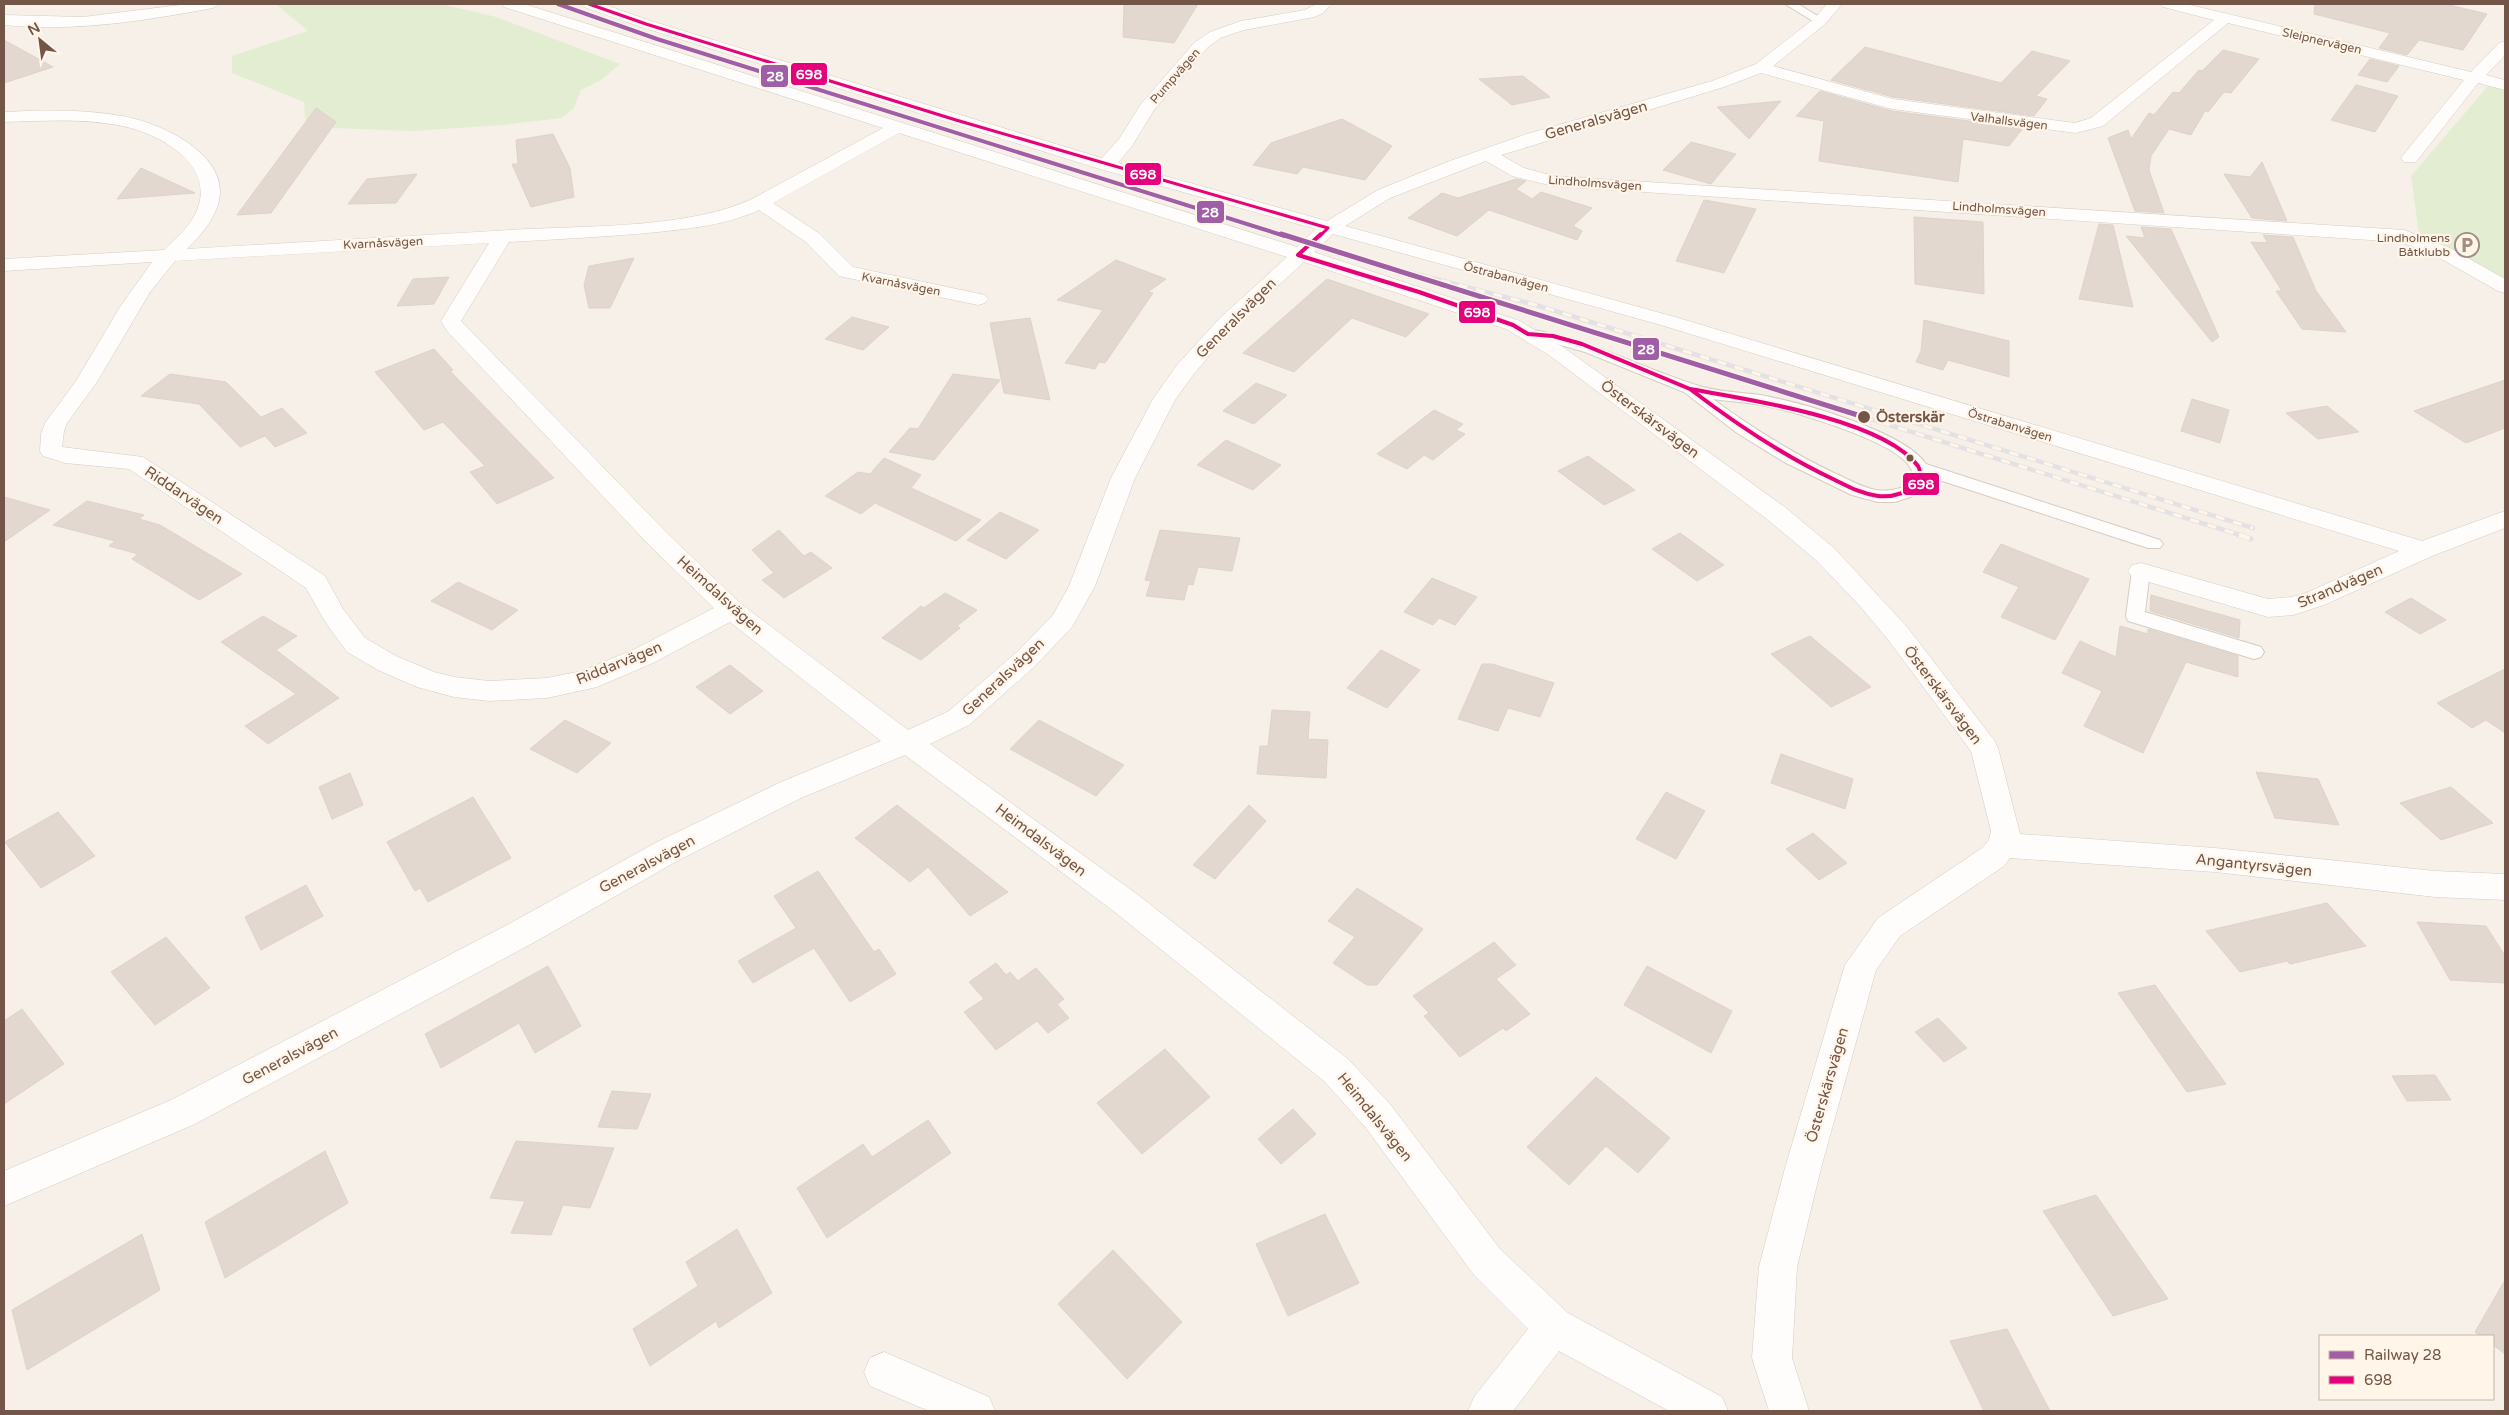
<svg xmlns="http://www.w3.org/2000/svg" width="2509" height="1415" viewBox="0 0 2509 1415" font-family="'Varela Round',sans-serif">
<rect width="100%" height="100%" fill="#f6f0e8"/>
<path fill="#e3edd2" d="M281 4H441L496 17 620 64 601 80 581 90 574 108 562 118 502 125 412 131 306 127 304 102 232 73V56L308 31 277 5Z
M2488 86 2505 90V281L2419 234 2411 176Z"/>
<path fill="#e2d8d0" stroke="#dfd2ca" d="M1124 4H1198L1174 43 1123 37Z
M2315 4H2445L2487 14 2463 50 2419 40 2407 55 2379 48 2390 33 2314 14Z
M4 40 53 67 4 83Z
M1865 47 2001 83 2032 51 2070 61 2036 96 2047 99 2034 116 1893 97 1831 80Z
M2223 50 2259 59 2231 93 2224 92 2208 112 2205 111 2191 135 2169 129 2151 156 2149 170 2164 213 2135 211 2108 138 2128 130 2131 139 2149 113 2154 115 2173 92 2179 93 2199 70 2202 71Z
M2370 59 2399 66 2387 82 2358 75Z
M1523 76 1550 97 1512 105 1479 79Z
M2356 85 2398 96 2375 132 2331 120Z
M1820 91 1892 111 2023 128 2009 146 1963 139 1958 182 1819 161 1824 121 1796 116Z
M1781 101 1749 139 1717 107Z
M316 108 336 122 271 213 237 215Z
M1342 119 1392 146 1365 180 1303 167 1297 174 1253 165 1271 143Z
M553 134 570 168 574 197 531 207 512 164H518L516 140Z
M1691 142 1736 154 1711 184 1663 170Z
M2262 162 2287 221 2252 218 2224 174 2250 177Z
M141 168 195 193 117 199Z
M417 174 396 203 348 204 367 179Z
M1516 179 1526 181 1516 189 1532 199 1541 192 1592 208 1573 226 1582 231 1577 240 1489 210 1457 236 1408 218 1442 193 1458 198Z
M1704 200 1756 209 1724 273 1676 261Z
M1914 217 1983 222 1984 294 1915 284Z
M2099 224 2113 225 2133 307 2079 299Z
M2141 227 2171 229 2219 337 2212 342 2126 236 2145 238Z
M2263 235 2293 237 2316 291 2346 332 2302 329 2276 291H2282L2251 242 2268 243Z
M634 258 610 308H589L584 285 589 266Z
M1116 260 1166 279 1148 292 1153 293 1105 363 1099 362 1095 369 1065 363 1103 310 1057 300Z
M449 277 434 304 397 306 413 279Z
M1327 279 1429 314 1406 337 1352 318 1294 372 1243 353Z
M852 317 889 327 863 350 825 339Z
M1030 318 1050 400 1004 393 990 323Z
M1924 320 2009 341V377L1948 360 1943 370 1916 362 1921 351Z
M434 349 453 370 450 371 554 478 497 504 470 472 485 466 443 422 424 430 375 372Z
M170 374 226 382 261 417 282 408 307 433 275 447 265 436 240 447 199 404 141 396Z
M953 374 1000 380 934 460 889 452 910 428 918 429Z
M2505 380V428L2466 443 2414 411Z
M1256 383 1287 395 1254 424 1223 411Z
M2192 399 2229 410 2220 443 2181 431Z
M2327 406 2359 432 2318 439 2286 413Z
M1434 410 1463 424 1456 430 1465 434 1433 460 1424 455 1407 469 1377 454Z
M1226 440 1281 465 1253 490 1197 465Z
M1588 456 1635 490 1604 505 1558 471Z
M884 458 921 475 911 488 981 520 956 541 875 503 861 514 825 496 858 472 870 474Z
M4 497 50 510 4 542Z
M87 501 144 515 139 519 160 525 242 574 199 600 132 559 138 554 109 546 115 541 53 525Z
M1000 512 1039 530 1006 559 967 540Z
M779 530 804 556 811 552 832 568 784 598 762 580 774 573 752 550Z
M1160 530 1240 538 1232 571 1198 567 1193 585 1188 584 1184 600 1146 596 1151 581 1145 580Z
M1680 533 1724 565 1697 581 1652 549Z
M2001 544 2089 579 2055 640 2001 617 2019 587 1983 572Z
M1432 578 1477 597 1455 625 1439 618 1433 625 1404 612Z
M458 582 518 610 492 630 431 601Z
M945 593 977 610 957 626 960 628 921 660 882 638 921 606 924 608Z
M2151 595 2240 620 2239 638 2150 611Z
M2411 598 2446 620 2420 634 2385 612Z
M263 616 297 636 276 650 339 698 268 744 245 726 296 694 221 642Z
M2120 626 2148 634V629L2238 656V677L2186 662 2143 753 2084 726 2102 691 2062 673 2080 641 2116 657Z
M1810 636 1871 687 1831 707 1771 654Z
M1381 650 1420 670 1387 708 1347 688Z
M1482 664H1492L1554 683 1540 717 1508 708 1498 731 1458 719Z
M730 665 763 691 730 714 696 687Z
M2505 669V733L2486 720 2472 728 2437 703Z
M1272 710 1310 712 1308 739 1328 740 1326 778 1257 774 1260 746H1268Z
M565 720 611 743 577 773 530 749Z
M1039 720 1124 765 1096 796 1010 749Z
M1781 754 1853 779 1845 809 1771 783Z
M2256 772 2318 779 2339 825 2275 818Z
M350 773 363 805 332 819 319 787Z
M2451 787 2493 823 2441 840 2400 803Z
M1666 792 1705 811 1676 859 1636 839Z
M473 797 511 858 428 902 420 888 415 891 387 842Z
M897 805 1008 892 970 916 928 867 910 882 855 838Z
M1249 805 1266 821 1215 879 1193 865Z
M58 812 95 856 41 888 5 842Z
M1813 833 1847 863 1819 880 1786 849Z
M818 871 874 952 879 949 896 974 850 1002 814 948 753 983 738 961 796 928 774 896Z
M306 885 323 916 261 950 245 917Z
M1357 888 1423 929 1377 985H1367L1333 963 1355 937 1328 921Z
M2327 903 2366 946 2290 964 2287 961 2240 972 2206 931Z
M2417 922 2486 926 2505 956V983L2450 980Z
M166 937 210 988 155 1025 111 972Z
M1494 942 1516 965 1496 979 1530 1014 1506 1031 1503 1028 1460 1057 1424 1016 1429 1013 1413 996Z
M996 963 1006 975 1010 972 1018 981 1036 968 1064 999 1057 1004 1069 1018 1048 1033 1037 1021 996 1050 964 1012 984 999 969 982Z
M548 966 581 1026 535 1053 519 1023 441 1068 425 1034Z
M1647 966 1732 1011 1711 1053 1624 1005Z
M2155 985 2226 1084 2187 1092 2118 993Z
M22 1009 64 1064 4 1104V1021Z
M1938 1018 1967 1048 1944 1062 1915 1032Z
M1165 1049 1210 1097 1142 1154 1097 1103Z
M2435 1075 2451 1100 2407 1101 2392 1076Z
M1596 1077 1670 1138 1638 1173 1606 1146 1569 1185 1527 1147Z
M612 1091 651 1094 637 1129 598 1127Z
M1293 1109 1316 1134 1281 1164 1258 1139Z
M928 1120 951 1153 827 1238 797 1188 863 1144 872 1157Z
M516 1141 614 1148 590 1208 563 1205 551 1235 511 1233 525 1201 490 1198Z
M325 1151 348 1203 225 1278 205 1222Z
M2096 1195 2168 1299 2113 1316 2043 1211Z
M1325 1214 1359 1283 1288 1316 1256 1244Z
M737 1229 772 1293 719 1328 716 1321 650 1366 633 1329 698 1286 686 1262Z
M142 1234 160 1290 27 1370 12 1310Z
M1113 1250 1182 1322 1127 1379 1058 1304Z
M2505 1280V1354L2493 1345V1336H2481L2475 1332Z
M2007 1329 2050 1411H1984L1950 1341Z"/>
<g fill="none" stroke-linecap="round" stroke-linejoin="round">
<defs>
<path id="lane" d="M1785 4H1798L1826 21 1820 24 1816 23Z
M1528 329C1587 338 1637 366 1693 384 1715 392 1738 392 1760 395 1800 402 1904 431 1926 464L2160 540 2163 544 2160 548H2148L1930 477 1927 488 1916 495 1895 502H1878L1852 495 1784 462 1737 433 1684 392 1585 352 1550 342 1523 337 1520 334 1523 331ZM1713 399C1732 402 1751 402 1770 407 1799 413 1896 442 1910 467 1913 471 1913 477 1913 482 1901 489 1890 492 1876 490 1861 487 1848 479 1834 473 1791 452 1752 428 1713 399Z
M2141 565 2147 567 2150 571 2145 612 2261 647 2264 652 2261 657 2254 659 2128 621 2126 616 2132 571 2135 567Z"/>
<path id="street" d="M188 4H220L213 8C143 21 75 32 4 25V15L83 17Z
M502 4H524L1297 247 1316 229 1100 169 641 27 584 7 582 4H603L651 21 1102 158 1119 139 1141 104 1195 42 1210 32 1241 21 1305 10 1316 4H1331L1323 13 1314 17 1244 30 1220 38 1207 48 1154 110 1132 146 1118 163 1327 221 1378 190 1447 162 1527 134 1712 81 1756 64 1815 18 1827 4H1842L1825 24 1773 66 1893 99 2075 123 2091 118 2214 20 2163 7 2161 4H2186L2471 72 2499 43 2505 41V55L2486 75 2505 80V90L2478 83 2416 162H2404L2401 158 2464 80 2228 23 2103 126 2076 133 1892 109 1761 73 1724 87 1501 155 1524 168 1553 176 2404 230 2450 248 2505 279V293L2498 291 2436 256 2401 242 1553 186 1512 176 1486 161 1390 198 1345 226 1675 317 2422 541 2505 511V528L2432 556 2324 605 2293 615 2268 617 2132 577 2128 571 2132 565 2141 563 2268 599 2292 597 2306 593 2399 551 1661 325 1333 234 1314 252 1520 321 1563 347 1786 508 1835 549 1907 627 1994 740 1998 748 2020 834 2215 848 2435 871 2505 874V900L2435 897 2215 872 2010 858 2004 866 1900 936 1876 970 1821 1168 1797 1267 1792 1358 1809 1411H1769L1752 1358 1759 1267 1785 1168 1845 965 1878 918 1982 848 1989 840 1991 831 1971 751 1889 641 1860 606 1817 561 1768 520 1549 355 1506 329 1304 262 1234 326 1193 375 1175 400 1135 478 1095 586 1072 627 1036 665 969 725 930 744 1138 895 1348 1059 1390 1104 1500 1249 1568 1313 1722 1397 1728 1411H1669L1559 1351 1513 1411H1468L1474 1397 1528 1329 1474 1275 1366 1128 1324 1081 1116 913 905 755 801 798 679 860 531 944 195 1124 4 1206V1171L171 1100 509 924 657 842 781 782 881 741 730 622 653 663 597 687 547 698 489 701 454 697 417 687 378 670 347 652 324 620 306 588 129 469 65 463 43 456 40 451 41 434 45 423 76 381 120 307 152 262 4 271V259L164 250C176 238 191 226 197 210 216 164 158 133 122 126 83 118 43 121 4 122V112C43 110 83 109 122 116 157 122 222 150 220 194 218 216 202 234 187 249 301 242 415 236 528 229 595 226 692 227 752 199L883 128 504 7ZM899 133 1287 257 1220 318 1177 365 1153 399 1111 478 1069 586 1053 615 1018 651 949 711 908 730 741 604 667 533 461 321 509 242C558 239 608 237 658 232 692 228 727 225 759 210L806 242 839 276 978 305 985 303 988 299 985 295 853 267 820 234 773 203ZM489 243 441 321 447 331 649 545 714 608 635 649 582 671 547 678 489 681 454 677 434 672 396 656 365 638 343 609 325 576 143 457 62 447 64 431 67 423 97 382 150 292 175 261Z
M884 1352 989 1397 995 1411H929L870 1386 864 1372 870 1358Z"/>
</defs>
<use href="#lane" stroke="#d4ccc5" stroke-width="2"/>
<use href="#street" stroke="#d4ccc5" stroke-width="1"/>
<use href="#lane" fill="#fefdfc" fill-rule="evenodd"/>
<use href="#street" fill="#fefdfc" fill-rule="evenodd"/>
<defs>
<path id="rail-far1" d="M1354 258 1536 305 2253 528
M1864 417 2243 536"/>
<path id="rail" d="M2239 535 2251 539"/>
</defs>
<use href="#rail-far1" stroke="#e4e1e4" stroke-width="4.5"/>
<use href="#rail" stroke="#e4e1e4" stroke-width="5.5"/>
<use href="#rail-far1" stroke="#fff5e8" stroke-width="3" stroke-dasharray="9" stroke-linecap="butt"/>
<use href="#rail" stroke="#fff5e8" stroke-width="4" stroke-dasharray="11" stroke-linecap="butt"/>
<defs>
<path id="bus-1-far1" d="M589 4 646 24 956 120 1328 228
M1320 236 1328 228"/>
<path id="bus-1" d="M1321 234 1298 255 1419 292 1513 325 1528 334 1553 336 1582 344 1690 389
M1690 389C1746 399 1883 419 1918 466 1921 471 1921 478 1921 484 1908 492 1894 498 1878 496 1862 494 1849 487 1835 480 1783 456 1736 424 1690 389Z"/>
</defs>
<use href="#bus-1-far1" stroke="#fff5e8" stroke-width="5.5"/>
<use href="#bus-1" stroke="#fff5e8" stroke-width="7"/>
<use href="#bus-1-far1" stroke="#e5007d" stroke-width="3"/>
<use href="#bus-1" stroke="#e5007d" stroke-width="4"/>
<defs>
<path id="rail-1-far1" d="M558 4 657 39 1285 236"/>
<path id="rail-1" d="M1281 234 1864 417"/>
</defs>
<use href="#rail-1-far1" stroke="#fff5e8" stroke-width="6"/>
<use href="#rail-1" stroke="#fff5e8" stroke-width="8"/>
<use href="#rail-1-far1" stroke="#a05ea6" stroke-width="4"/>
<use href="#rail-1" stroke="#a05ea6" stroke-width="5"/>
</g>
<defs>
<symbol id="parking-ring" viewBox="-11 -11 22 22"><circle r="9.5" fill="#fff5e8" stroke="#a28c80" stroke-width="1.5"/><path d="M-3.5-5.5H1a3.5 3.5 0 0 1 0 7H-1V5.5H-3.5ZM-1-3.4V-.6H.8a1.4 1.4 0 0 0 0-2.8Z" fill="#a28c80"/></symbol>
</defs>
<g fill-rule="evenodd">
<use href="#parking-ring" x="2453" y="231" width="28" height="28"/>
</g>
<g fill="#745648" stroke="#fff5e8" stroke-width="2">
<circle cx="1864" cy="417" r="7"/>
<circle cx="1910" cy="458" r="4.5"/>
</g>
<g text-anchor="middle" stroke-width="4.5" stroke-linejoin="round" paint-order="stroke">
<g font-size="12" fill="#745648" stroke="#fff5e8">
<text transform="translate(2322 41) rotate(13)" y="4">Sleipnervägen</text>
<text transform="translate(1175 76) rotate(-49)" y="4">Pumpvägen</text>
<text transform="translate(2009 121) rotate(7)" y="4">Valhallsvägen</text>
<text transform="translate(1595 183) rotate(4)" y="4">Lindholmsvägen</text>
<text transform="translate(1999 209) rotate(4)" y="4">Lindholmsvägen</text>
<text transform="translate(383 243) rotate(-3)" y="4">Kvarnåsvägen</text>
<text transform="translate(1506 277) rotate(15)" y="4">Östrabanvägen</text>
<text transform="translate(901 284) rotate(11)" y="4">Kvarnåsvägen</text>
<text transform="translate(2010 425) rotate(17)" y="4">Östrabanvägen</text>
</g>
<g font-size="12" fill="#745648" stroke="#fff5e8" text-anchor="end">
<text x="2450" y="242">Lindholmens<tspan x="2450" dy="14">Båtklubb</tspan></text>
</g>
<g font-size="15" fill="#745648" stroke="#fff5e8">
<text transform="translate(1596 120) rotate(-16)" y="5">Generalsvägen</text>
<text transform="translate(1236 318) rotate(-45)" y="5">Generalsvägen</text>
<text transform="translate(1650 419) rotate(37)" y="5">Österskärsvägen</text>
<text transform="translate(184 495) rotate(34)" y="5">Riddarvägen</text>
<text transform="translate(2340 586) rotate(-23)" y="5">Strandvägen</text>
<text transform="translate(720 595) rotate(42)" y="5">Heimdalsvägen</text>
<text transform="translate(619 663) rotate(-22)" y="5">Riddarvägen</text>
<text transform="translate(1003 677) rotate(-43)" y="5">Generalsvägen</text>
<text transform="translate(1943 695) rotate(53)" y="5">Österskärsvägen</text>
<text transform="translate(1041 840) rotate(37)" y="5">Heimdalsvägen</text>
<text transform="translate(647 864) rotate(-28)" y="5">Generalsvägen</text>
<text transform="translate(2254 865) rotate(6)" y="5">Angantyrsvägen</text>
<text transform="translate(290 1056) rotate(-28)" y="5">Generalsvägen</text>
<text transform="translate(1827 1085) rotate(-74)" y="5">Österskärsvägen</text>
<text transform="translate(1375 1117) rotate(51)" y="5">Heimdalsvägen</text>
</g>
<g font-size="15" font-weight="bold" fill="#745648" stroke="#fff5e8" text-anchor="start">
<text x="1876" y="422">Österskär</text>
</g>
</g>
<g stroke="#fff5e8" stroke-width="2">
<rect x="790" y="62" width="38" height="24" rx="5" fill="#e5007d"/>
<rect x="760" y="64" width="29" height="24" rx="5" fill="#a05ea6"/>
<rect x="1124" y="162" width="38" height="24" rx="5" fill="#e5007d"/>
<rect x="1196" y="200" width="29" height="24" rx="5" fill="#a05ea6"/>
<rect x="1458" y="300" width="38" height="24" rx="5" fill="#e5007d"/>
<rect x="1632" y="337" width="28" height="24" rx="5" fill="#a05ea6"/>
<rect x="1902" y="472" width="38" height="24" rx="5" fill="#e5007d"/>
</g>
<g font-size="14" text-anchor="middle" font-weight="bold" fill="#fff">
<text x="809" y="79">698</text>
<text x="775" y="81">28</text>
<text x="1143" y="179">698</text>
<text x="1210" y="217">28</text>
<text x="1477" y="317">698</text>
<text x="1646" y="354">28</text>
<text x="1921" y="489">698</text>
</g>
<rect width="2509" height="1415" fill="none" stroke="#745648" stroke-width="10"/>
<rect x="2319" y="1335" width="175" height="65" fill="#fff5e8" stroke="#c7b5a8"/>
<rect x="2329" y="1351" width="25" height="8" fill="#a05ea6" stroke="#c7b5a8"/>
<text x="2364" y="1360" font-size="15" fill="#745648">Railway 28</text>
<rect x="2329" y="1376" width="25" height="8" fill="#e5007d" stroke="#c7b5a8"/>
<text x="2364" y="1385" font-size="15" fill="#745648">698</text>
<g transform="translate(40 40) rotate(331)" stroke="#fff5e8" stroke-width="4" paint-order="stroke">
<path d="M0-4L9 19L0 12L-9 19Z" fill="#745648"/>
<text y="-8" font-size="14" font-weight="bold" text-anchor="middle" fill="#745648">N</text>
</g>
</svg>
